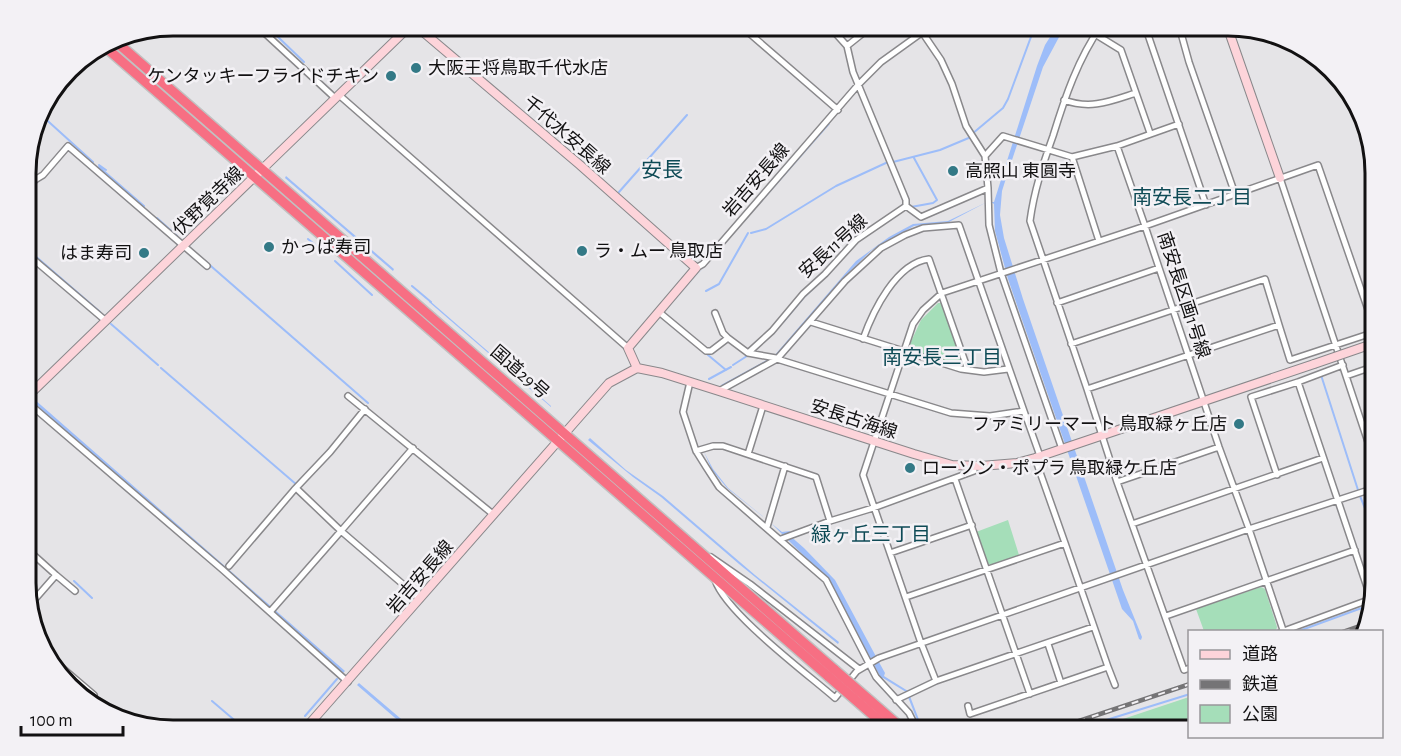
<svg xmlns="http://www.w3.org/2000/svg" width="1401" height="756" viewBox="0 0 1401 756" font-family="'Alegreya Sans','Noto Sans JP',sans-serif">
<rect width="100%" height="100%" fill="#e5e4e7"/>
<path fill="#a5deb9" d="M110 41 157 81 189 115 107 43Z
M319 223 479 363 497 382 345 250Z
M938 303H943L964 364 962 366 911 351 909 346 921 320Z
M1008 520 1019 555 991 565 987 563 976 532Z
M1261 587 1265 589 1277 627 1276 631H1204L1196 609Z
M1189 697V730H1096L1093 729Z"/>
<path fill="#9dbdf9" d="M1057 26H1065L1043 67 1008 172 1002 191 1000 215 1004 238 1023 299 1123 590 1142 637 1141 640 1139 639 1133 621 1122 609 1008 279 995 231 994 204 991 202H994L1037 66 1045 45Z
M829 124H830L664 313 812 144Z
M286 176 394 269 393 271 285 178Z
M987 202 949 222 914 226 872 250 845 276 775 357 723 385H721L774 356 856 261 889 237 913 224 948 221Z
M430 301 551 406V407L429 302Z
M34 399 345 671 343 673 32 401Z
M590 438 626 470 663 496 755 575 839 642 838 644 739 564 661 497 633 477 588 440Z
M704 452 713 469 728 488 782 532 790 531 788 534 804 548 835 580 880 664 885 673 884 676 908 691 923 730H921L906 692 883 678H881L831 583 771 523 727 488 712 470Z
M359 683 414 730H409L357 685Z"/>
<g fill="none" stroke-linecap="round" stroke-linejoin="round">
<path stroke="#9dbdf9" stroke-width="2" d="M264 26 267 28
M277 36 304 62
M39 113 93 162
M972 134 1003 108 1008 99 1035 26
M893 162 940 150 971 137
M99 165 106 170
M99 167 144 206
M619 192 687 115
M911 207 933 203 937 200 914 158
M157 218 177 236
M751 233 766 229 836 186 888 162
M308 239 325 253
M26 248 100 312
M204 260 368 403
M335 261 372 295
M412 286 431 302
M706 291 719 284 748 233
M783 322 804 297 828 274
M111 324 158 365
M708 355 726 370
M733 365 747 356
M161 368 297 485
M1321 375 1358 490
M709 379 731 367
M1360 496 1375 533
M74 581 92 598
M1296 632 1370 605
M212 701 246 730
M305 716 337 679
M1074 730 1190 694"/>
<defs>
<path id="street" d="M257 26 335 98
M741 26 838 110
M829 26 847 46
M1101 26C1078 59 1065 97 1053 136 1043 164 1034 191 1030 221L1087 389 1279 325 1290 360 1375 332
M1145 26 1206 205
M1179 26 1189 62 1235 194
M1095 34 1121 50 1150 133
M270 36 278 26
M339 95 628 348
M1064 100C1091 110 1111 101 1136 93
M1117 146 1145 226 1318 165 1375 330
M985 156 1003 136 1072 157 1117 146 1179 124
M1072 157 1099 241
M1280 178 1375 463
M33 181 43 175 68 146 207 266
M988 188 989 225 1001 273 1062 449
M906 206 921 217 988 188 985 156 966 126 952 84 941 60 922 32
M959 225 1024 411 990 416 951 413 777 359 845 281 881 248 905 235 923 228Z
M26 253 106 321
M696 268 703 264 858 85 881 62 931 26
M1057 303 1159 268
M659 312 706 351H711L728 338 748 353 772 331 803 294 825 274 856 240 906 206V200L853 72 847 46 872 26
M715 313 723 333 728 338
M811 322 961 369 984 372 1008 369
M863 339C873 311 896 263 929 259L968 370
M1071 344 1265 279 1279 325
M748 353 776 358
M1346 376 1375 366
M690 382 683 412 696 451 706 467 719 487 826 580 876 677 909 713 916 727
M1087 389 1117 482
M719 391 777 359
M348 396 494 515
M26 401 223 570 348 682
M1024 411 1040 456
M413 448 341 531 420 599
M696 451 713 446H723L816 477 830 521
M748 454 763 406
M1035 458 1065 543
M1277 475 1251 397 1298 382
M955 479 1030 694
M1132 524 1323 458
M767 527 785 466
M781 539 830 521 873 508 974 471
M27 549 56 575 28 607
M890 553 972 525
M711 557 750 584 859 669
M229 566 294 490 330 452 365 409
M56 575 75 591
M715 580C726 613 805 672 835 698L857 671 879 658 1249 529 1219 447 1145 226 942 293 923 310 913 324 863 475 921 643 936 681
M906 597 1065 543 1108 667 970 714 968 706
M270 612 341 531 297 489
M1166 616 1355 550
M1283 630 1249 529 1375 488
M1281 632 1371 599 1298 382 1343 365
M1048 644 1061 683
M46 654 94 695
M1108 667 1115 685
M1190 668 1184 670 1117 482 1219 447
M896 700 936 681 1093 627"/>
<path id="secondary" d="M416 26 580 165 696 268 628 348 637 368
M1227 26 1280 178
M26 175 33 181 26 190
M637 368 662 373 719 391 914 454 952 465 981 466 1017 463 1035 458 1314 364
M26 398 410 26
M304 730 609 383 637 368"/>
<path id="highway" d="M113 39 835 670
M103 45 829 677"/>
</defs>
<use href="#street" stroke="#89888b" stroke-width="8"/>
<use href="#secondary" stroke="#89888b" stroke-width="10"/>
<use href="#highway" stroke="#c1c1c1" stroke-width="12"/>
<use href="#street" stroke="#fff" stroke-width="5"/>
<use href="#secondary" stroke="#fdd4da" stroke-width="8"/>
<use href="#highway" stroke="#f76f83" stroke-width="9"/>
<defs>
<path id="rail" d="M1343 632 1366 624
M1052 730 1190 684"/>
</defs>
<use href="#rail" stroke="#757476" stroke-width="4.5"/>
<use href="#rail" stroke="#f3f1f5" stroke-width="2" stroke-dasharray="7" stroke-linecap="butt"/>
<defs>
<path id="secondary-bridge" d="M1314 364 1375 343"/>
<path id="highway-bridge" d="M835 670 904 730
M829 677 890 730"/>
</defs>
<use href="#secondary-bridge" stroke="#89888b" stroke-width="10" stroke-linecap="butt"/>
<use href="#highway-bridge" stroke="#c1c1c1" stroke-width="12" stroke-linecap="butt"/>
<use href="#secondary-bridge" stroke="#fdd4da" stroke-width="8"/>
<use href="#highway-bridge" stroke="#f76f83" stroke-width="9"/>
</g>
<g fill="#337986" stroke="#f3f1f5" stroke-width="2">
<circle cx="416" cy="68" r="6"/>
<circle cx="391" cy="76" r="6"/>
<circle cx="953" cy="171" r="6"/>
<circle cx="269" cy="247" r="6"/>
<circle cx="582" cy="251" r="6"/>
<circle cx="144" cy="253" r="6"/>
<circle cx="1239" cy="424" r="6"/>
<circle cx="910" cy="468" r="6"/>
</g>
<g text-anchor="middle" stroke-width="5" stroke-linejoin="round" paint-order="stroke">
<g font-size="18" fill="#121112" stroke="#f3f1f5" text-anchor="start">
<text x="428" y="74">大阪王将鳥取千代水店</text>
<text x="379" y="82" text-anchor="end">ケンタッキーフライドチキン</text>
<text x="965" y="177">高照山 東圓寺</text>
<text x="281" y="253">かっぱ寿司</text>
<text x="594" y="257">ラ・ムー 鳥取店</text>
<text x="132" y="259" text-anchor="end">はま寿司</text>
<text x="1227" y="430" text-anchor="end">ファミリーマート 鳥取緑ヶ丘店</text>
<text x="922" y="474">ローソン・ポプラ 鳥取緑ケ丘店</text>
</g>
<g font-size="18" fill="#121112" stroke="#f3f1f5">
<text transform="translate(567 135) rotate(41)" y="6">千代水安長線</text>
<text transform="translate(756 180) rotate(-49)" y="6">岩吉安長線</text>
<text transform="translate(208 201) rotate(-44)" y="6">伏野覚寺線</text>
<text transform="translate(833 246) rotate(-42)" y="6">安長11号線</text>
<text transform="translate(1184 295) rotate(72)" y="6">南安長区画1号線</text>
<text transform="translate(520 372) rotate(41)" y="6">国道29号</text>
<text transform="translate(854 419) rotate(18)" y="6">安長古海線</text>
<text transform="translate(420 577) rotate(-49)" y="6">岩吉安長線</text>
</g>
<g font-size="20" fill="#0e4a55" stroke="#f3f1f5">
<text x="1192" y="204">南安長二丁目</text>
<text x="942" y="364">南安長三丁目</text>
<text x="871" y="541">緑ヶ丘三丁目</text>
</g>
<g font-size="21" fill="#0e4a55" stroke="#f3f1f5">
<text x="662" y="177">安長</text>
</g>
</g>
<path d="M0 0H1401V756H0ZM173 36H1228A137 137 0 0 1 1365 173V583A137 137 0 0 1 1228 720H173A137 137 0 0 1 36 583V173A137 137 0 0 1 173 36Z" fill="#f3f1f5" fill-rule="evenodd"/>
<path fill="none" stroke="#121112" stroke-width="3" d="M173 36H1228A137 137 0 0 1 1365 173V583A137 137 0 0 1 1228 720H173A137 137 0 0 1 36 583V173A137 137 0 0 1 173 36Z"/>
<rect x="1188" y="630" width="195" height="108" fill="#f3f1f5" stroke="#99979a" stroke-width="1.5"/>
<rect x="1200" y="650" width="30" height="9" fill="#fdd4da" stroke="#99979a" stroke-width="1.5"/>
<text x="1242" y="660" font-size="18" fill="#121112">道路</text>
<rect x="1200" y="680" width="30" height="9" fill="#757476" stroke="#99979a" stroke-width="1.5"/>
<text x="1242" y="690" font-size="18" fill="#121112">鉄道</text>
<rect x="1200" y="705" width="30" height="18" fill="#a5deb9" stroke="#99979a" stroke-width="1.5"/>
<text x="1242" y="720" font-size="18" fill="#121112">公園</text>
<path d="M21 726v9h102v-9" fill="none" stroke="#121112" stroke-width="3"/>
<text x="30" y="726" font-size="18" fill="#121112" stroke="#f3f1f5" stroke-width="4.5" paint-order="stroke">100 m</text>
</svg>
